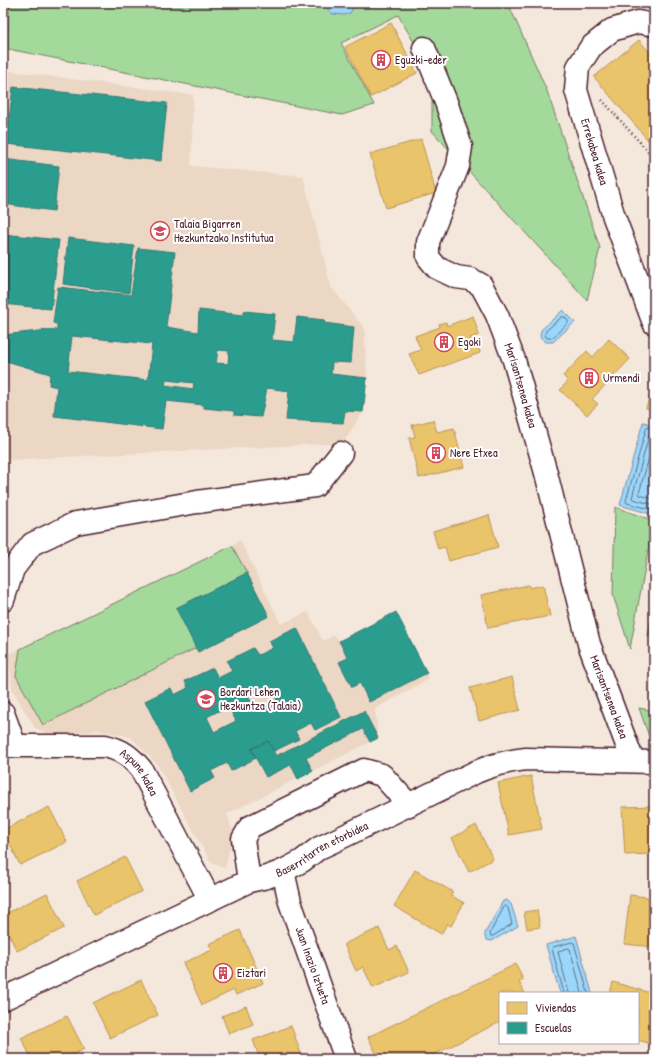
<svg xmlns="http://www.w3.org/2000/svg" width="657" height="1062" viewBox="0 0 657 1062" font-family="'Patrick Hand',sans-serif">
<rect width="100%" height="100%" fill="#f4e7dc"/>
<filter id="ink" filterUnits="userSpaceOnUse"><feTurbulence type="fractalNoise" baseFrequency=".025" numOctaves="2"/><feDisplacementMap in="SourceGraphic" scale="8" xChannelSelector="R" yChannelSelector="G"/><feConvolveMatrix kernelMatrix="1 2 1 2 8 2 1 2 1" color-interpolation-filters="sRGB"/></filter>
<g filter="url(#ink)">
<path fill="#ecd6c4" d="M3 70 193 95 191 166 303 176 331 287 364 328 367 378 363 412 343 443 3 460Z
M240 540 281 624 308 612 323 641 334 635 339 641 396 612 429 679 375 709 378 738 227 814 233 833 225 869 210 861 157 764 131 737 98 730 55 736 35 728 12 689 9 654 232 546Z"/>
<path fill="#a4d99c" stroke="#777c64" d="M9 3H508L547 91 600 248 587 300 432 131V73L398 15 341 43 374 105 342 115 8 49Z
M615 507 654 521V541L650 540 630 649 613 595Z
M232 546 247 573 177 608 196 648 43 725 16 676 20 649Z
M654 603V637L648 636Z
M639 708 654 711V743L651 742Z"/>
<path fill="#9ad8fb" stroke="#7a8ea8" d="M323 3H354V6L350 13 344 15 332 14Z
M563 310 575 322 553 342H546L540 337 541 330Z
M643 422 654 425V515L620 505Z
M507 900 511 904 518 926 492 941 487 940 485 937V933L503 901Z
M576 936 592 993H560L546 945Z"/>
<path fill="#e9c46a" stroke="#b99257" d="M391 23 417 73 371 97 345 47Z
M639 40 654 57 653 146 594 77Z
M421 139 436 193 386 208 370 154Z
M473 316 479 335 470 338 473 348 478 346 480 353 419 375 409 354 421 350 415 336 440 327 439 324 446 322 447 326Z
M609 339 630 359 592 399 598 404 587 415 560 390 568 381 563 376 587 351 593 357Z
M652 372H654V383L649 381Z
M653 386H654V410L646 408Z
M433 420 437 432 454 428 464 467 419 478 409 438 415 437 412 425Z
M489 515 498 547 449 561 445 547 438 549 433 531Z
M529 585 530 588 543 585 550 616 488 628 481 595Z
M512 677 520 710 479 721 470 688Z
M531 776 542 829 509 835 498 783Z
M654 806V854L625 855 622 807Z
M49 807 67 842 20 865 3 830Z
M476 825 493 859 469 872 452 838Z
M125 857 142 891 94 915 77 881Z
M415 870 453 892 450 895 464 903 451 926 447 924 441 934 394 906Z
M47 893 64 928 17 951 3 923V915Z
M630 895 654 898V947L624 944Z
M537 910 540 927 527 929 524 912Z
M379 928 389 950 397 946 409 972 373 988 363 967 356 971 344 944Z
M240 930 263 983 236 995 234 990 202 1005 183 963 212 950 209 944Z
M516 964 523 980 519 982 525 993H500V1022L425 1059H379L368 1037Z
M141 980 158 1015 110 1038 93 1003Z
M613 982 654 994V1045L638 1040V993H610Z
M246 1006 253 1024 229 1034 222 1016Z
M67 1016 84 1049 65 1059H32L21 1038Z
M291 1026 303 1059H260L253 1040Z"/>
<path fill="#2a9d8f" stroke="#347771" fill-rule="evenodd" d="M13 87 167 103 161 161 6 144Z
M3 159 59 166 54 211 3 204Z
M3 234 59 240 51 309 3 304Z
M68 238 134 246 129 293 63 284Z
M138 248 175 252 166 327 198 332 199 310 243 315 244 311 275 314 272 340 294 342 297 317 325 320 324 323 354 327 351 363 332 362 331 374 367 378 363 412 345 411 343 423 286 420 289 391 267 388 261 417 234 415V411L204 408V405L166 401 162 429 54 416 57 387 49 385 50 374 3 360V335L57 329V324L53 323 58 287 131 295ZM72 336 152 344 148 380 68 371ZM218 350 229 351 228 364 216 363ZM166 380 194 383 193 389 165 385Z
M247 573 269 616 198 652 176 608Z
M396 612 427 673 369 702 360 683 352 687 339 662 348 658 339 641Z
M297 628 341 717 315 730 311 723 295 731 299 739 274 751 268 741 251 749 256 758 231 771 227 763 211 771 215 778 190 791 145 701 171 688 174 695 188 688 185 681 213 668 218 678 232 671 227 661 253 648 258 655 273 648 269 641ZM270 685 277 700 256 711 248 696ZM228 706 236 721 214 732 207 717Z
M364 711 378 738 370 742 363 729 306 758 313 771 298 779 291 765 266 777 251 749 268 741 276 756Z"/>
<g fill="none" stroke-linecap="round" stroke-linejoin="round">
<path stroke="#6a697e" stroke-width="1" d="M562 317H565L568 321V323L552 338H547L545 335 546 331Z
M654 428 648 427 646 429 626 501 627 503 654 510
M654 434 651 433 649 435 632 498 633 499 654 505
M654 440 639 493 640 495 654 499
M506 906 508 908 512 924 493 936H491L490 933 504 907Z
M564 993 552 949 553 947 572 942 574 943 588 993
M569 993 558 952 559 951 568 948 570 949 582 993"/>
<defs>
<g id="minor">
<path id="s1" d="M654 25 638 22 612 30 591 47 578 67 576 90 614 217 654 323"/>
<path id="s2" d="M424 48 446 102 461 147 458 166 428 242V257L437 268 456 277 470 279 481 285 487 296 497 315 514 360 546 473 589 644 633 761"/>
<path d="M3 600 13 569 32 544 76 523 197 502 315 486 341 453"/>
<path d="M3 713 15 746"/>
<path id="s3" d="M3 746H105C122 750 130 756 141 769L210 900"/>
<path id="s4" d="M283 871 290 902 346 1059"/>
<path d="M249 881 243 839 250 827 364 770 382 775 409 805"/>
<path id="s5" d="M3 999 249 881 267 877 283 871 302 861 319 848 332 842 476 772C492 765 508 761 526 759L654 762"/>
</g>
</defs>
<use href="#minor" stroke="#4a1f2b" stroke-width="25"/>
<path stroke="#4a1f2b" stroke-width="2.5" stroke-dasharray="1 3" stroke-linecap="butt" d="M602 100 654 158"/>
<use href="#minor" stroke="#fff" stroke-width="22"/>
</g>
</g>
<defs>
<symbol id="building-ring" viewBox="-11 -11 22 22"><circle r="9.5" fill="#fff" stroke="#d1495b" stroke-width="1.5"/><path d="M-4-6H4V6H1V3H-1V6H-4ZM-2.5-4.3h1.7v1.8h-1.7ZM.8-4.3h1.7v1.8H.8ZM-2.5-1h1.7V.8h-1.7ZM.8-1h1.7V.8H.8Z" fill="#d1495b"/></symbol>
<symbol id="school-ring" viewBox="-11 -11 22 22"><circle r="9.5" fill="#fff" stroke="#d1495b" stroke-width="1.5"/><path d="M0-5L7-2L0 1L-7-2ZM-4 1L0 2.5L4 1V4Q0 6-4 4Z" fill="#d1495b"/></symbol>
</defs>
<g fill-rule="evenodd">
<use href="#building-ring" x="370" y="49" width="22" height="22"/>
<use href="#school-ring" x="149" y="220" width="22" height="22"/>
<use href="#building-ring" x="433" y="331" width="22" height="22"/>
<use href="#building-ring" x="578" y="367" width="22" height="22"/>
<use href="#building-ring" x="425" y="442" width="22" height="22"/>
<use href="#school-ring" x="195" y="688" width="22" height="22"/>
<use href="#building-ring" x="212" y="962" width="22" height="22"/>
</g>
<g text-anchor="middle" stroke-width="4" stroke-linejoin="round" paint-order="stroke">
<g font-size="12" fill="#4a1f2b" stroke="#fff" text-anchor="start">
<text x="395" y="64">Eguzki-eder</text>
<text x="174" y="228">Talaia Bigarren<tspan x="174" dy="14">Hezkuntzako Institutua</tspan></text>
<text x="458" y="346">Egoki</text>
<text x="603" y="382">Urmendi</text>
<text x="450" y="457">Nere Etxea</text>
<text x="220" y="696">Bordari Lehen<tspan x="220" dy="14">Hezkuntza (Talaia)</tspan></text>
<text x="237" y="977">Eiztari</text>
</g>
<g font-size="12" fill="#4a1f2b" stroke="#fff">
<text dy="4" stroke="none"><textPath href="#s1" startOffset="182">Errekabea kalea</textPath></text>
<text dy="4" stroke="none"><textPath href="#s2" startOffset="392">Marisantsenea kalea</textPath></text>
<text dy="4" stroke="none"><textPath href="#s2" startOffset="716">Marisantsenea kalea</textPath></text>
<text dy="4" stroke="none"><textPath href="#s3" startOffset="147">Aspune kalea</textPath></text>
<text dy="4" stroke="none"><textPath href="#s5" startOffset="353">Baserritarren etorbidea</textPath></text>
<text dy="4" stroke="none"><textPath href="#s4" startOffset="99">Juan Inazio Iztueta</textPath></text>
</g>
</g>
<rect width="657" height="1062" fill="none" stroke="#fff" stroke-width="16"/>
<rect x="8" y="8" width="641" height="1046" fill="none" stroke="#4a1f2b" stroke-width="1.5" filter="url(#ink)"/>
<rect x="499" y="992" width="140" height="52" fill="#ffffff" stroke="#b7a5aa"/>
<rect x="507" y="1002" width="20" height="12" fill="#e9c46a" stroke="#b7a5aa"/>
<text x="535" y="1012" font-size="12" fill="#4a1f2b">Viviendas</text>
<rect x="507" y="1022" width="20" height="12" fill="#2a9d8f" stroke="#b7a5aa"/>
<text x="535" y="1032" font-size="12" fill="#4a1f2b">Escuelas</text>
</svg>
